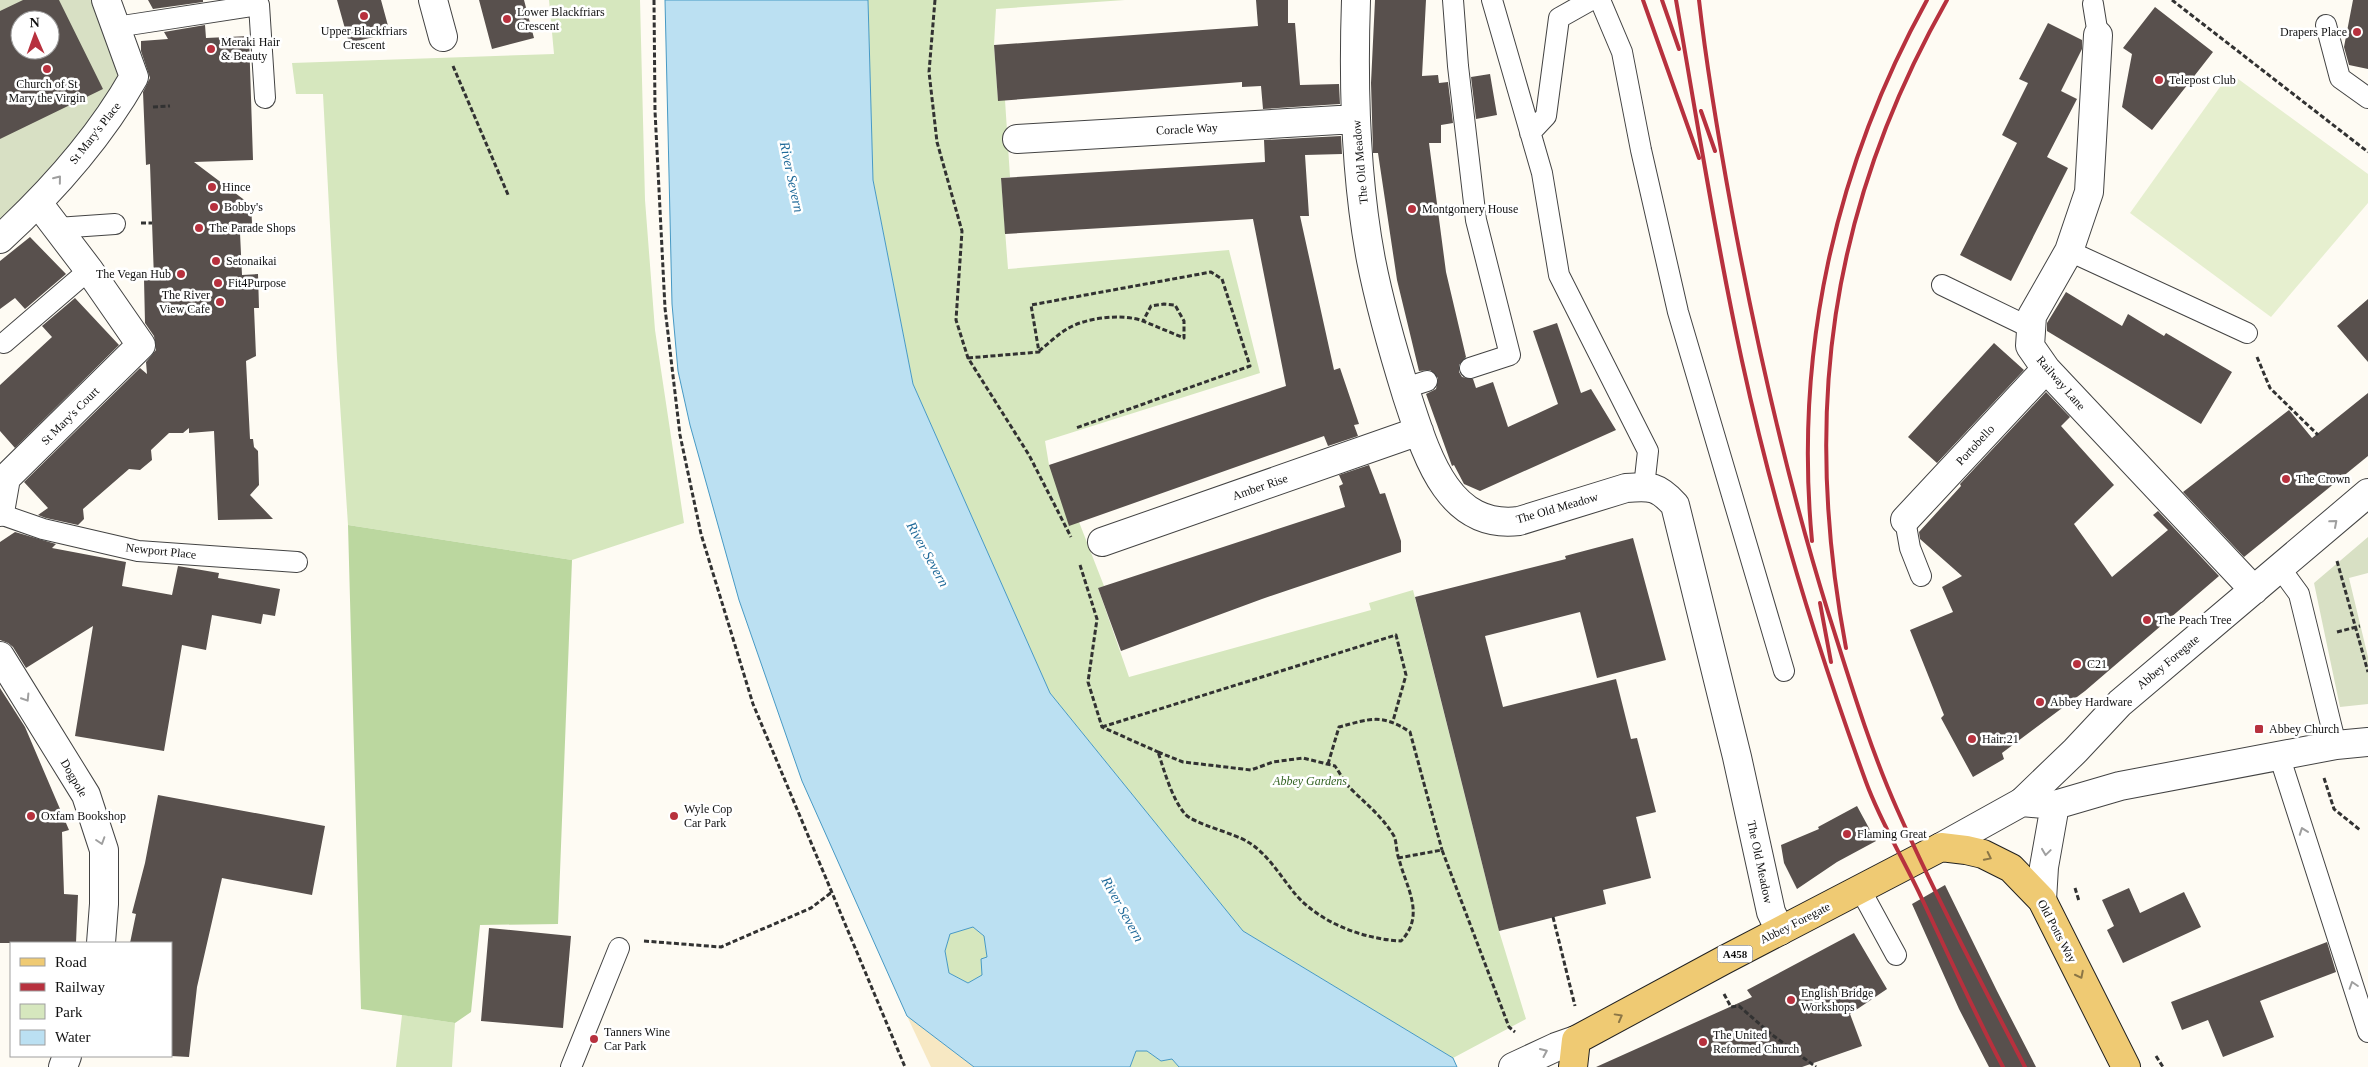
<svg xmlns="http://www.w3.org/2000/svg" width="2368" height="1067" viewBox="0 0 2368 1067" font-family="Georgia,serif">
<rect width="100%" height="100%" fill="#fefbf3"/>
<path fill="#d6e7be" d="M549 0H640L645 200 655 330 684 523 572 560 348 525 337 358 323 94H296L292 63 554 54Z
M868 0H1125L996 9 994 45 998 100H1005L1010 177 1001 178 1008 269 1229 250 1260 373 1045 441 1049 465 1079 522 1104 586 1098 588 1129 677 1371 610 1369 603 1413 590 1499 931 1526 1019 1453 1058 1243 931 1050 693 913 384 873 180Z
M973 927 984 936 987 957 983 975 968 983 949 973 945 951 950 934Z
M402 1015 455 1023 452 1067H396Z
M1136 1051H1147L1161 1061 1172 1059 1179 1067H1130Z"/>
<path fill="#bbd79f" d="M348 525 572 560 558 924 480 925 471 1012 455 1023 361 1009Z"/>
<path fill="#f7e8c3" d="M907 1016 974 1067H931Z"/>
<path fill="#d8e0c4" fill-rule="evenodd" d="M0 0H104L127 76 0 233ZM20 20H50V50H20Z
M2368 537V573L2349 578 2368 657V704L2340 707 2314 583Z"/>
<path fill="#e6efcf" d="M2230 73 2368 174V203L2271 317 2130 213Z"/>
<path fill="#bbe0f2" stroke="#4799c4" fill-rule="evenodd" d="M665 0H868L873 180 913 384 1050 693 1243 931 1453 1058 1457 1067H1179L1172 1059 1161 1061 1147 1051H1136L1130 1067H974L907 1016 802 781 739 600 690 425 678 371 672 304ZM973 927 984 936 987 957 981 959 982 975 968 983 949 973 945 951 950 934Z"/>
<path fill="#58504d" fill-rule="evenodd" d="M23 0H59L103 89 0 139V11ZM20 20H50V50H20Z
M148 0H203V2L153 9Z
M337 0H381L390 33 349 43Z
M479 0H524L534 38 492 49Z
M1256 0H1288V23H1295L1300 85 1339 84 1340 104 1263 109 1261 86 1242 87V82L998 101 994 45 1258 26Z
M1375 0H1426L1422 76 1438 75 1439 83 1448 82 1453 123 1441 125V143H1429L1446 272 1466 357 1459 365V372L1462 377 1473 379 1476 388 1493 382 1508 427 1558 404 1533 331 1557 323 1581 393 1591 389 1616 430 1480 491 1464 484 1454 465 1452 466 1426 394 1436 389 1438 378 1430 370 1419 371 1397 280 1378 153H1373L1371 83Z
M2353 0H2368V69L2349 65 2344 47Z
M2155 7 2213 52 2152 130 2122 107 2132 54 2123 48Z
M2048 23 2082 40V49L2061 91 2077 99 2047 157 2068 168 2011 281 1960 255 2017 143 2002 135 2028 83 2019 79Z
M205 25 206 38 249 36 253 160 194 162 251 205 252 223 240 233 242 275 258 274 259 308H254L256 356 246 361 250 439H253L254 447 258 451 259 485 250 495 273 519 218 520 214 431 189 433V428L183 433H169L151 450 152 460 140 470 129 469 83 509 84 519 78 525 46 518 38 515 48 508 24 482 140 368 147 374 146 362 156 350 154 336 145 323 144 279H154L150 164 146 165 143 92 150 78 141 51V41L168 39 164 32Z
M1490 74 1497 115 1476 119 1471 77Z
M1341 136 1342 154 1305 155 1309 216H1300L1334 370 1340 368 1359 424 1354 425 1358 436 1328 446 1324 436 1069 526 1049 465 1286 386 1253 219 1005 234 1001 178 1265 162 1264 140Z
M30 237 66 274 25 309 15 298 0 309V261Z
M2066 292 2122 326 2128 314 2164 336 2166 333 2232 372 2201 424 2047 331V323Z
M75 298 119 345 15 448 0 431V385L52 337 42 326Z
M2368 299V362L2337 326Z
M1994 343 2024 370 1937 463 1908 437Z
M2046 392 2070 417 2061 426 2114 485 2074 524 2112 577 2168 530 2153 515 2158 511 2219 576 2085 691 2002 753 2004 759 1973 777 1941 718 1944 715 1910 630 1953 612 1942 587 1962 576 1920 539 1919 532 1961 486 1960 484Z
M2368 393V456L2244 557 2183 492 2289 410 2312 438Z
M1369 465 1380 494 1385 493 1401 541V552L1262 599 1121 651 1098 588 1345 507 1339 486 1343 484 1339 475Z
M15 532 56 544 52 548 126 562 122 586 172 595 178 566 219 573 218 578 280 589 275 616 263 614 261 624 212 615 206 650 182 645 164 751 75 736 93 626 26 668 13 647 8 643 0 640V542Z
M1633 538 1666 660 1597 678 1580 612 1485 636 1503 707 1616 679 1631 739 1637 738 1656 812 1636 817 1651 878 1603 890 1606 904 1499 931 1415 597 1566 559 1565 556Z
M0 688 25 727 69 830 62 832 64 894 78 895 76 943H0Z
M158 795 325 826 312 895 222 878 197 987 189 1057 171 1056V943H130L136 914 132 913 145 863Z
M1857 806 1876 841 1837 862 1797 889 1784 863 1781 845 1819 829 1818 827Z
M1945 885 1997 991 2036 1067H1989L1959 1009 1912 904Z
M2129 888 2140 913 2184 892 2201 927 2123 963 2107 930 2114 926 2102 900Z
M489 928 571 936 563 1028 481 1021Z
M1854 933 1887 989 1850 1014 1862 1046 1802 1067H1596L1752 997 1747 990Z
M2327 942 2336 972 2260 1001 2274 1037 2223 1057 2208 1020 2182 1030 2171 1002Z"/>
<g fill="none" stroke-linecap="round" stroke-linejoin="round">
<defs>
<path id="service" d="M1453 0 1458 66 1476 220 1510 355 1470 368
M1492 0 1542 173 1559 275 1648 451 1644 487
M1600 0 1622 52 1641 150 1678 312 1784 671
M2093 4 2098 35
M2326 25 2340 78 2368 98
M116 27 259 5 265 98
M1530 133 1546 116 1559 18 1591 0
M57 228 115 224
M2069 251 2247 333
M1942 285 2031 328
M4 343 89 270
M1405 388 1427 381
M0 514 43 529 138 551 297 562
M1905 520 1910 548 1921 576
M2280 568 2299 594 2336 745
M2279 755 2368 1032
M1860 889 1896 955
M571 1067 619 948"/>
<path id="minor" d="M433 0 443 37
M1356 0C1353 86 1355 175 1371 260 1380 306 1393 351 1407 396 1425 450 1446 530 1519 521L1626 488C1651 486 1658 486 1675 505L1737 757 1771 912 1780 931
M2098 35 2089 192 2069 251 2032 316 2030 346 2046 369 2254 590
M1017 139 1356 119
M0 239C51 192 100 137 134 77L106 0
M0 512 6 478 141 345 89 270 38 203
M1905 520 2046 369
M1102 542 1419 431
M2022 802 2075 751 2120 703 2368 493"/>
<path id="tertiary" d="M0 656 86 795 104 850V904L101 943
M1941 847 2022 802 2055 805 2120 786 2336 745 2368 742
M2042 900 2044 867 2055 805
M63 1067 67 1056
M1513 1067 1556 1047 1576 1040"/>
<path id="primary" d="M1573 1067 1576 1040 1724 960 1941 847 1966 850 1983 854 2011 868 2042 900 2126 1067"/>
</defs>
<use href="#service" stroke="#434343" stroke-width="22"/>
<use href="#minor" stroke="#434343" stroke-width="30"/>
<use href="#tertiary" stroke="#434343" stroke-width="30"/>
<use href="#primary" stroke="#212121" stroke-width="30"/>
<path stroke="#323232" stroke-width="3" stroke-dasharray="5 2.5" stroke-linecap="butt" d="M654 0 655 111 665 308 680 435 701 534 753 704 905 1067
M935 0 929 72 937 142 962 231 956 320 968 358 1029 455 1071 537
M2172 0 2368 152
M453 66 509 197
M153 107 170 106
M141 223H152
M1039 351C1048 344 1057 335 1067 329 1084 318 1123 313 1143 321L1184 338V321L1175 305 1164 304 1151 306 1143 321
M2257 357 2270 388 2318 435
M968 358 1039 352 1031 305 1211 272 1222 279 1250 366 1076 428
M2337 561 2368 672
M1080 565 1097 619 1088 682 1102 727 1158 752
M2337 632 2360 626
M1102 727 1396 635 1406 675 1393 721
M1158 752 1183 762 1251 770 1273 762 1303 758 1335 766C1340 773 1344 782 1350 788 1366 804 1382 816 1394 836 1397 843 1396 852 1399 859 1406 887 1426 915 1401 941 1364 939 1322 924 1296 895 1281 877 1268 854 1248 842 1234 833 1194 824 1185 814 1172 799 1164 770 1158 752Z
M1328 764 1339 727C1370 719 1381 713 1410 732L1442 850
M2324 778 2334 809 2360 830
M1398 858 1442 850 1509 1027 1515 1032
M2075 888 2079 901
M1553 917 1575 1006
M644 941 721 947 811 908 832 892
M1724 994 1731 1007 1739 1006 1771 1034 1816 1067
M2156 1056 2163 1067"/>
<use href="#service" stroke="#fff" stroke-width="20"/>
<use href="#minor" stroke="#fff" stroke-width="28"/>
<use href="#tertiary" stroke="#fff" stroke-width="28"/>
<use href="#primary" stroke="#efca73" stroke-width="28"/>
<path stroke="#b7313e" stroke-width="4" d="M1643 0 1699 158
M1662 0 1679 49
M1676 0C1697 120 1716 241 1742 361 1773 504 1816 645 1866 782 1881 823 1904 860 1922 899 1949 956 1974 1012 2003 1067
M1699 0C1707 71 1719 141 1732 212 1757 347 1787 480 1828 612 1849 678 1869 746 1897 809 1936 897 1981 982 2025 1067
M1701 111 1715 151
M1812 541C1794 351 1835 167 1927 0
M1820 603 1831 662
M1846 648C1802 414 1829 208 1947 0"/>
</g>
<defs><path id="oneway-chevron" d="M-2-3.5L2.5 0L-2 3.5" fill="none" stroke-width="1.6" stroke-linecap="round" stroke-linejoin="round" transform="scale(1.25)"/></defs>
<g stroke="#9f9f9f">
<use href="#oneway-chevron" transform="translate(58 179) rotate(-51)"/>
<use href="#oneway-chevron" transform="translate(2334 523) rotate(-41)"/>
<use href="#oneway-chevron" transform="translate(26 698) rotate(58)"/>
<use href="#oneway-chevron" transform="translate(2303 831) rotate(-110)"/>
<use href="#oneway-chevron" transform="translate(101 841) rotate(72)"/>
<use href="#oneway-chevron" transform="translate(2046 852) rotate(98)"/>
<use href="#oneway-chevron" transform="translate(2353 985) rotate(-108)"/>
<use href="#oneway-chevron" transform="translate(1544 1052) rotate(-24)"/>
</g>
<g stroke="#8b7646">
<use href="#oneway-chevron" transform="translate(1988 857) rotate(26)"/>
<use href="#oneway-chevron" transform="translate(2080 975) rotate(63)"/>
<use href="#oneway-chevron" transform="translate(1619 1017) rotate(-29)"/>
</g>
<g fill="#b7313e" stroke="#fff" stroke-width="2">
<circle cx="364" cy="16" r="5"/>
<circle cx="507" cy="19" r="5"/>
<circle cx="2357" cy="32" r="5"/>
<circle cx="211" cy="49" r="5"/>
<circle cx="47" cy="69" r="5"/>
<circle cx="2159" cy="80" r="5"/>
<circle cx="212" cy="187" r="5"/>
<circle cx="214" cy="207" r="5"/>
<circle cx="1412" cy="209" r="5"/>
<circle cx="199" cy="228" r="5"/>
<circle cx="216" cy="261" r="5"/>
<circle cx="181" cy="274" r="5"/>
<circle cx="218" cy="283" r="5"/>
<circle cx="220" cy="302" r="5"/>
<circle cx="2286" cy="479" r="5"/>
<circle cx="2147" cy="620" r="5"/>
<circle cx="2077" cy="664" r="5"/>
<circle cx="2040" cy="702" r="5"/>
<rect x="2254" y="724" width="10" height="10" rx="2.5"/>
<circle cx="1972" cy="739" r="5"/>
<circle cx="31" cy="816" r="5"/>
<circle cx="674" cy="816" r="5"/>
<circle cx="1847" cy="834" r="5"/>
<circle cx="1791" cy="1000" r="5"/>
<circle cx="594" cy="1039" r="5"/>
<circle cx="1703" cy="1042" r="5"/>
</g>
<g text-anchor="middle" stroke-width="5" stroke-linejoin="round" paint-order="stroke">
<rect fill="#fff" stroke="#585858" stroke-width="1" x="1717.5" y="945.5" width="35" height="17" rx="4"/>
<g font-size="11" font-weight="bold" fill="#101010">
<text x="1735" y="958">A458</text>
</g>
<g font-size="12" fill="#101010" stroke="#fff" text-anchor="start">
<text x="517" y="16">Lower Blackfriars<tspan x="517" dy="14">Crescent</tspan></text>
<text x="364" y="35" text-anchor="middle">Upper Blackfriars<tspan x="364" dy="14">Crescent</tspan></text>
<text x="2347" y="36" text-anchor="end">Drapers Place</text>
<text x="221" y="46">Meraki Hair<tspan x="221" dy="14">&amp; Beauty</tspan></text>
<text x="2169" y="84">Telepost Club</text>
<text x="47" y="88" text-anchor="middle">Church of St<tspan x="47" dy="14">Mary the Virgin</tspan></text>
<text x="222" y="191">Hince</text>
<text x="224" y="211">Bobby's</text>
<text x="1422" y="213">Montgomery House</text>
<text x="209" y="232">The Parade Shops</text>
<text x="226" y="265">Setonaikai</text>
<text x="171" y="278" text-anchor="end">The Vegan Hub</text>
<text x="228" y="287">Fit4Purpose</text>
<text x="210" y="299" text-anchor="end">The River<tspan x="210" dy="14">View Cafe</tspan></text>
<text x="2296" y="483">The Crown</text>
<text x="2157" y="624">The Peach Tree</text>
<text x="2087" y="668">C21</text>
<text x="2050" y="706">Abbey Hardware</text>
<text x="2269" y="733">Abbey Church</text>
<text x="1982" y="743">Hair:21</text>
<text x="684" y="813">Wyle Cop<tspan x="684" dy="14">Car Park</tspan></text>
<text x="41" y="820">Oxfam Bookshop</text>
<text x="1857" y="838">Flaming Great</text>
<text x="1801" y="997">English Bridge<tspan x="1801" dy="14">Workshops</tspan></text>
<text x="604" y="1036">Tanners Wine<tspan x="604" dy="14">Car Park</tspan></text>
<text x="1713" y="1039">The United<tspan x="1713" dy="14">Reformed Church</tspan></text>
</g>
<g font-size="12" fill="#101010" stroke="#fff">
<text transform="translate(1187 129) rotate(-3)" y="4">Coracle Way</text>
<text transform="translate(95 133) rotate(-52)" y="4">St Mary's Place</text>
<text transform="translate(1360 162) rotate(-95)" y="4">The Old Meadow</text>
<text transform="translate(2061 383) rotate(49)" y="4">Railway Lane</text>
<text transform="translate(70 416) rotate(-45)" y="4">St Mary's Court</text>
<text transform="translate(1975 445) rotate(-47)" y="4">Portobello</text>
<text transform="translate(1260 487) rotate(-19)" y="4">Amber Rise</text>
<text transform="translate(1557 508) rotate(-16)" y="4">The Old Meadow</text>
<text transform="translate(161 551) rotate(6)" y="4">Newport Place</text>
<text transform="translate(2168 662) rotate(-40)" y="4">Abbey Foregate</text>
<text transform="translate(74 778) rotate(60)" y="4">Dogpole</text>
<text transform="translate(1760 862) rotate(78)" y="4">The Old Meadow</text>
<text transform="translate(1795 923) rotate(-27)" y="4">Abbey Foregate</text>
<text transform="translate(2057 931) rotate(62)" y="4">Old Potts Way</text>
</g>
<g font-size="12" font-style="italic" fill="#346424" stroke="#fff">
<text x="1310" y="785">Abbey Gardens</text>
</g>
<g font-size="14" font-style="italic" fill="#216b9a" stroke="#fff">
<text transform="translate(792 177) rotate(78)" y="5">River Severn</text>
<text transform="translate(928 554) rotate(61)" y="5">River Severn</text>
<text transform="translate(1123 909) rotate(61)" y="5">River Severn</text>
</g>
</g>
<rect x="10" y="942" width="162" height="115" fill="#ffffff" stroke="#9f9f9f"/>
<rect x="20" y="958" width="25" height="8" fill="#efca73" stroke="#9f9f9f"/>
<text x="55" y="967" font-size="15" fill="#101010">Road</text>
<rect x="20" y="983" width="25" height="8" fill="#b7313e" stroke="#9f9f9f"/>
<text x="55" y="992" font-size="15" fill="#101010">Railway</text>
<rect x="20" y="1004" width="25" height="15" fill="#d6e7be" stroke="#9f9f9f"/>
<text x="55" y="1017" font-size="15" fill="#101010">Park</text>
<rect x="20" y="1030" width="25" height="15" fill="#bbe0f2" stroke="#9f9f9f"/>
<text x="55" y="1042" font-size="15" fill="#101010">Water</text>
<g transform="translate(35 35) rotate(358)"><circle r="24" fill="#ffffff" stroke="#9f9f9f"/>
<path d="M0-4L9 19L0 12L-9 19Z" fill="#b7313e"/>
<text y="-8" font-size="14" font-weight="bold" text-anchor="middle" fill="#101010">N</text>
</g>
</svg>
